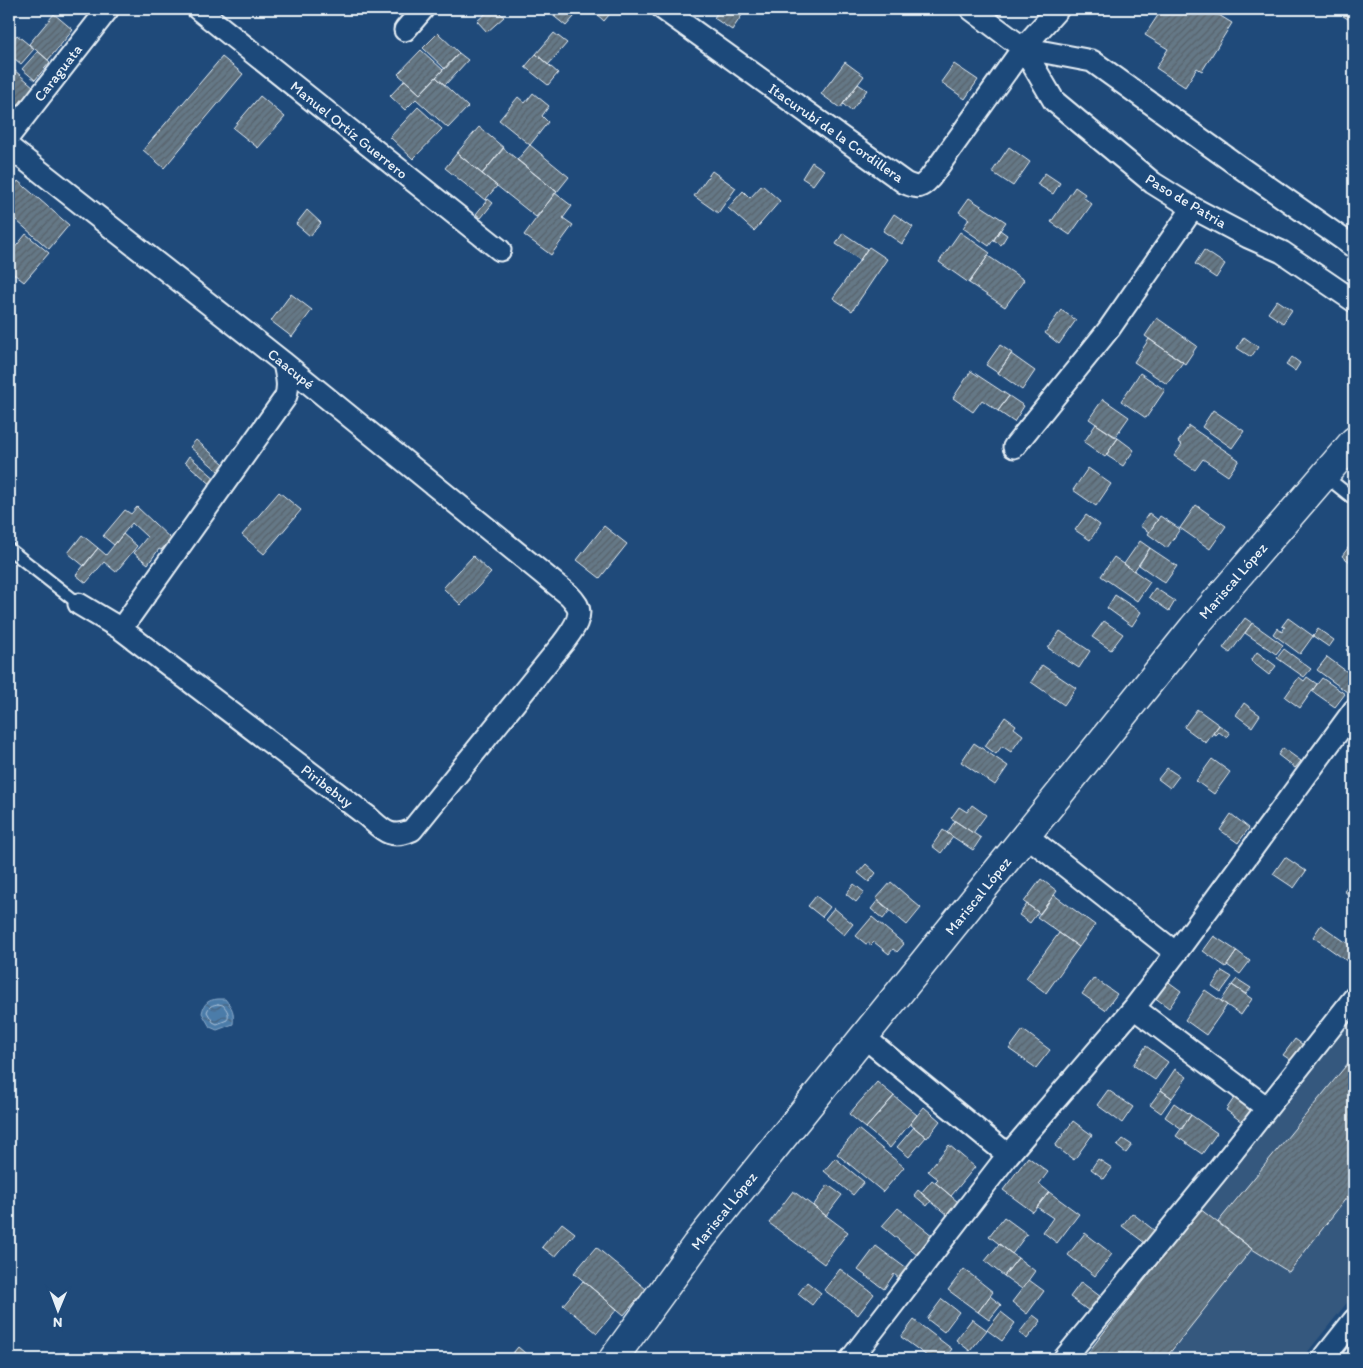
<svg xmlns="http://www.w3.org/2000/svg" width="1363" height="1368" viewBox="0 0 1363 1368" font-family="Itim,sans-serif">
<defs>
<pattern id="water-waves" width="16" height="10" patternUnits="userSpaceOnUse" patternTransform="scale(1.25)"><rect width="16" height="10" fill="#4c7ba9"/><path d="M0 5q4-4 8 0t8 0" fill="none" stroke="#49647e"/></pattern>
<pattern id="building-hatch" width="6" height="6" patternUnits="userSpaceOnUse" patternTransform="scale(1.25)"><rect width="6" height="6" fill="#657886"/><path d="M-1 1l2-2M0 6l6-6M5 7l2-2" fill="none" stroke="#57626b"/></pattern>
</defs>
<rect width="100%" height="100%" fill="#1f4a7a"/>
<filter id="ink" filterUnits="userSpaceOnUse"><feTurbulence type="fractalNoise" baseFrequency=".02" numOctaves="2"/><feDisplacementMap in="SourceGraphic" scale="10" xChannelSelector="R" yChannelSelector="G"/><feConvolveMatrix kernelMatrix="1 2 1 2 8 2 1 2 1" color-interpolation-filters="sRGB"/></filter>
<g filter="url(#ink)">
<path fill="#34587e" d="M1354 1001V1294L1302 1359H1064Z"/>
<path fill="url(#water-waves)" stroke="#8aaac9" d="M218 999H225C233 1009 234 1011 233 1024L217 1030 210 1027 202 1013C204 1003 208 1000 218 999Z"/>
<g fill="none" stroke-linecap="round" stroke-linejoin="round">
<path stroke="#aac2d8" stroke-width="1" d="M218 1004 223 1005C227 1010 230 1014 227 1020L217 1024 213 1022 207 1012C209 1006 212 1005 218 1004Z"/>
</g>
<path fill="url(#building-hatch)" stroke="#e8f1f8" d="M491 9H496L504 17 487 32 477 21Z
M545 9H581L566 26Z
M595 9H614L604 21 593 11Z
M719 9H746L732 30 714 18Z
M1162 9H1209L1232 23 1202 71 1197 68 1185 87 1156 68 1168 49 1145 35Z
M1332 9H1354L1348 19Z
M54 14 73 30 48 60 29 44Z
M438 33 459 53 445 69 423 48Z
M554 33 567 43 548 65 536 54Z
M17 35 34 49 21 64 9 54V45Z
M421 50 443 70 420 94 398 74Z
M38 51 50 62 35 80 22 69Z
M459 53 468 60 445 85 436 77Z
M536 54 558 73 548 85 525 67Z
M222 57 243 74 164 168 143 150Z
M845 62 864 76 840 108 821 94Z
M954 64 978 80 965 99 941 82Z
M14 70 34 87 9 117V76Z
M436 77 468 107 448 128 416 99 405 110 390 96 405 80 420 94Z
M858 84 867 90 851 111 843 104Z
M533 93 549 106 542 116 548 122 530 145 499 120 518 97 525 103Z
M260 96 285 117 258 148 233 128Z
M418 107 442 129 413 159 390 137Z
M479 127 504 148 482 174 457 153Z
M530 145 569 177 557 192 517 160Z
M1009 147 1030 162 1013 186 992 172Z
M503 148 557 192 536 217 482 174Z
M457 153 497 186 485 200 445 168Z
M812 162 824 170 813 185 802 178Z
M712 171 736 188 718 213 694 196Z
M1045 173 1060 183 1053 194 1037 184Z
M18 181 69 225 49 249 9 214V192Z
M762 185 780 201 754 231 728 208 743 191 750 198Z
M1075 187 1085 194 1083 197 1092 204 1070 235 1051 222Z
M555 193 572 206 563 218 573 225 551 255 524 235Z
M969 198 1006 222 989 246 963 228 969 219 959 212Z
M488 199 493 203 481 218 476 214Z
M307 210 321 223 310 236 296 224Z
M894 214 913 227 902 244 883 231Z
M1000 230 1007 235 1001 245 994 240Z
M960 232 990 253 969 283 939 262Z
M843 233 867 249 860 260 836 244Z
M26 234 49 253 24 282 9 270V255Z
M869 247 887 259 852 311 833 298Z
M1204 250 1225 264 1216 278 1195 264Z
M988 256 1024 280 1005 307 969 283Z
M291 294 312 310 292 337 271 321Z
M1277 300 1292 310 1283 323 1268 313Z
M1061 310 1076 320 1059 344 1045 333Z
M1157 318 1197 346 1185 364 1145 336Z
M1244 337 1258 347 1251 357 1237 348Z
M1149 339 1183 362 1167 384 1134 362Z
M1000 345 1012 353 998 373 986 365Z
M1011 354 1035 371 1022 390 998 373Z
M1292 357 1300 363 1295 371 1286 365Z
M971 371 1009 396 998 411 982 400 973 412 953 398Z
M1140 373 1165 390 1146 418 1121 401Z
M1009 396 1024 406 1014 422 998 411Z
M1103 399 1129 417 1115 437 1089 419Z
M1213 410 1244 431 1232 448 1202 427Z
M1096 424 1118 438 1105 457 1084 442Z
M1189 426 1239 460 1228 476 1203 459 1195 470 1174 456 1182 445 1178 442Z
M1118 438 1134 450 1123 466 1106 455Z
M196 440 230 469 224 476 190 447Z
M189 456 217 480 213 486 185 462Z
M1088 468 1111 484 1096 506 1073 490Z
M279 492 301 510 264 554 242 535Z
M1196 505 1226 526 1210 549 1180 528Z
M137 507 171 539 161 550 159 549 148 564 134 553 147 537 132 523 114 545 103 536 125 510 131 514Z
M1149 513 1158 520 1149 532 1140 526Z
M1086 515 1100 525 1090 540 1075 530Z
M1160 516 1180 529 1167 548 1148 534Z
M604 526 627 544 600 578 577 560Z
M123 534 137 546 116 572 104 562 86 583 76 575 98 548 106 555Z
M82 535 98 548 84 566 68 553Z
M1354 540V565L1342 556Z
M1140 541 1150 548 1134 571 1124 564Z
M1150 548 1177 566 1165 583 1139 565Z
M473 556 491 573 461 605 443 588Z
M1114 557 1150 582 1137 601 1101 576Z
M1155 588 1175 601 1169 611 1149 597Z
M1115 595 1141 612 1132 626 1107 608Z
M1245 618 1252 623 1230 653 1223 648Z
M1288 618 1313 636 1300 654 1273 634 1277 628 1282 632 1285 627 1282 626Z
M1104 621 1123 634 1111 650 1092 637Z
M1252 623 1283 645 1276 654 1245 633Z
M1318 629 1334 640 1329 647 1313 636Z
M1060 631 1090 651 1079 668 1048 648Z
M1354 640V656L1346 650Z
M1284 649 1311 669 1304 677 1277 658Z
M1257 652 1276 666 1269 675 1251 661Z
M1327 657 1354 677V682L1347 692 1317 670Z
M1042 665 1076 688 1064 705 1031 682Z
M1299 677 1304 681 1307 677 1317 684 1300 708 1285 697Z
M1322 678 1345 694 1335 707 1312 691Z
M1354 688V702L1348 697Z
M1244 703 1260 715 1252 727 1236 715Z
M1197 709 1219 725 1206 743 1184 727Z
M1005 717 1016 725 1014 728 1023 735 1011 752 1002 746 996 754 985 746Z
M1219 725 1230 733 1227 738 1219 732 1216 735 1213 733Z
M974 743 1008 766 995 785 961 762Z
M1283 748 1301 761 1295 768 1278 755Z
M1212 759 1230 772 1214 794 1196 781Z
M1167 768 1179 776 1170 788 1158 779Z
M972 805 986 815 973 833 951 818 959 807 967 812Z
M1231 814 1249 828 1238 843 1220 830Z
M955 821 981 838 973 850 947 833Z
M943 830 953 837 941 853 932 846Z
M1285 857 1306 871 1294 888 1273 874Z
M866 864 876 873 869 882 858 873Z
M1354 877V899L1344 891Z
M1041 879 1057 891 1040 914 1024 902Z
M891 882 921 908 907 925 876 899Z
M854 884 864 892 856 902 846 894Z
M1054 895 1095 925 1079 947 1037 917Z
M816 896 830 907 822 917 808 906Z
M878 900 890 910 883 919 871 909Z
M1027 904 1038 912 1030 923 1019 915Z
M834 908 853 924 844 935 825 919Z
M872 917 904 944 897 952 893 949 889 954 874 942 871 945 868 943 866 944 856 936Z
M1321 925 1354 948V966L1313 937Z
M1059 933 1079 947 1046 993 1026 978Z
M1214 936 1237 951 1226 967 1203 951Z
M1237 951 1250 961 1240 974 1227 965Z
M1222 971 1232 977 1221 992 1212 986Z
M1094 978 1117 994 1105 1010 1082 994Z
M1237 979 1251 988 1246 994 1232 985Z
M1166 980 1181 991 1169 1008 1154 997Z
M1232 985 1252 999 1241 1015 1221 1001Z
M1205 990 1227 1005 1206 1035 1185 1020Z
M1023 1030 1050 1050 1036 1068 1009 1049Z
M1295 1039 1306 1047 1295 1063 1283 1055Z
M1146 1046 1168 1062 1155 1080 1133 1065Z
M1354 1056V1188L1289 1272 1252 1249 1218 1222Z
M1175 1069 1187 1077 1172 1098 1161 1090Z
M877 1082 894 1096 866 1128 849 1114Z
M1108 1090 1133 1107 1122 1123 1097 1105Z
M1161 1090 1172 1098 1161 1113 1150 1105Z
M894 1096 917 1115 890 1148 866 1128Z
M1234 1098 1255 1112 1246 1125 1226 1110Z
M1174 1103 1191 1115 1182 1129 1165 1117Z
M924 1107 940 1121 927 1138 910 1124Z
M1191 1115 1217 1133 1202 1154 1176 1136Z
M1073 1121 1092 1135 1074 1160 1055 1146Z
M914 1127 926 1137 909 1157 897 1147Z
M858 1129 904 1167 883 1192 837 1154Z
M1123 1139 1132 1145 1126 1153 1117 1146Z
M949 1145 975 1167 951 1196 935 1182 938 1179 928 1171Z
M1028 1157 1048 1172 1039 1184 1049 1192 1033 1212 1003 1190Z
M835 1158 864 1182 853 1195 824 1171Z
M1098 1159 1112 1168 1104 1179 1091 1169Z
M932 1180 958 1202 947 1215 921 1193Z
M828 1185 842 1195 826 1216 813 1206Z
M918 1190 931 1201 927 1206 914 1195Z
M793 1191 848 1232 824 1264 769 1223Z
M1049 1192 1079 1214 1057 1243 1043 1232 1053 1218 1037 1207Z
M898 1208 933 1236 917 1255 882 1226Z
M1200 1209 1252 1249 1165 1359H1083Z
M1132 1213 1155 1231 1145 1243 1122 1226Z
M1004 1217 1027 1234 1012 1254 989 1236Z
M562 1223 575 1233 555 1257 542 1247Z
M1085 1233 1112 1254 1095 1276 1068 1255Z
M999 1244 1018 1258 1004 1276 985 1261Z
M876 1246 907 1269 900 1279 894 1274 884 1289 858 1270Z
M596 1247 646 1289 624 1315 574 1273Z
M1018 1258 1035 1271 1022 1289 1004 1276Z
M840 1269 874 1294 858 1315 824 1290Z
M964 1269 993 1292 978 1312 948 1290Z
M1029 1280 1044 1291 1027 1314 1012 1302Z
M583 1281 617 1309 597 1333 563 1305Z
M807 1282 821 1293 812 1305 798 1294Z
M1081 1282 1101 1297 1089 1311 1070 1297Z
M990 1296 1001 1305 989 1320 978 1312Z
M942 1299 959 1312 944 1332 927 1319Z
M1001 1312 1015 1323 1002 1341 987 1330Z
M1033 1315 1041 1321 1027 1339 1019 1333Z
M972 1319 987 1330 970 1351 956 1340Z
M914 1320 952 1349 944 1359H931L901 1337Z
M518 1347 532 1359H508Z"/>
<g fill="none" stroke-linecap="round" stroke-linejoin="round">
<defs>
<path id="service" d="M1325 476 1354 499
M9 549 79 604"/>
<path id="minor" d="M198 9 500 250
M663 9 905 183C918 189 921 188 930 178L1023 48 1058 9
M971 9 1023 48 1054 101 1153 183 1193 208 1248 237 1282 252 1354 301
M405 30 423 9
M1023 48 1092 61 1244 170 1354 247
M9 136 108 9
M9 147 284 363 569 595C572 598 575 602 577 605 584 618 570 633 563 643L412 830C390 840 383 830 367 816L121 629 79 604
M1014 447 1109 329 1193 208
M121 629 285 398C290 386 286 375 284 363
M1027 836 1176 953
M1134 1008 1267 1108
M864 1037 1008 1155
M851 1359 1008 1155 1134 1008 1176 953 1354 710
M1064 1359 1216 1173 1354 998
M1323 1359 1354 1320"/>
<path id="tertiary" d="M613 1359 696 1245 1193 628 1354 441"/>
</defs>
<use href="#service" stroke="#e8f1f8" stroke-width="15"/>
<use href="#minor" stroke="#e8f1f8" stroke-width="25"/>
<use href="#tertiary" stroke="#e8f1f8" stroke-width="31"/>
<use href="#service" stroke="#1f4a7a" stroke-width="11"/>
<use href="#minor" stroke="#1f4a7a" stroke-width="21"/>
<use href="#tertiary" stroke="#1f4a7a" stroke-width="28"/>
</g>
</g>
<g text-anchor="middle" stroke-width="4.5" stroke-linejoin="round" paint-order="stroke">
<g font-size="15" fill="#e8f1f8" stroke="#1f4a7a">
<text transform="translate(58 73) rotate(-52)" y="5">Caraguata</text>
<text transform="translate(349 130) rotate(39)" y="5">Manuel Ortíz Guerrero</text>
<text transform="translate(836 133) rotate(35)" y="5">Itacurubí de la Cordillera</text>
<text transform="translate(1186 201) rotate(31)" y="5">Paso de Patria</text>
<text transform="translate(291 369) rotate(39)" y="5">Caacupé</text>
<text transform="translate(1233 581) rotate(-49)" y="5">Mariscal López</text>
<text transform="translate(327 786) rotate(37)" y="5">Piribebuy</text>
<text transform="translate(978 896) rotate(-51)" y="5">Mariscal López</text>
<text transform="translate(724 1211) rotate(-51)" y="5">Mariscal López</text>
</g>
</g>
<rect width="1363" height="1368" fill="none" stroke="#1f4a7a" stroke-width="30"/>
<rect x="15" y="15" width="1333" height="1338" fill="none" stroke="#e8f1f8" stroke-width="2" filter="url(#ink)"/>
<g transform="translate(58 1310) rotate(181)" stroke="#1f4a7a" stroke-width="4" paint-order="stroke">
<path d="M0-4L9 19L0 12L-9 19Z" fill="#e8f1f8"/>
<text y="-8" font-size="14" font-weight="bold" text-anchor="middle" fill="#e8f1f8">N</text>
</g>
</svg>
